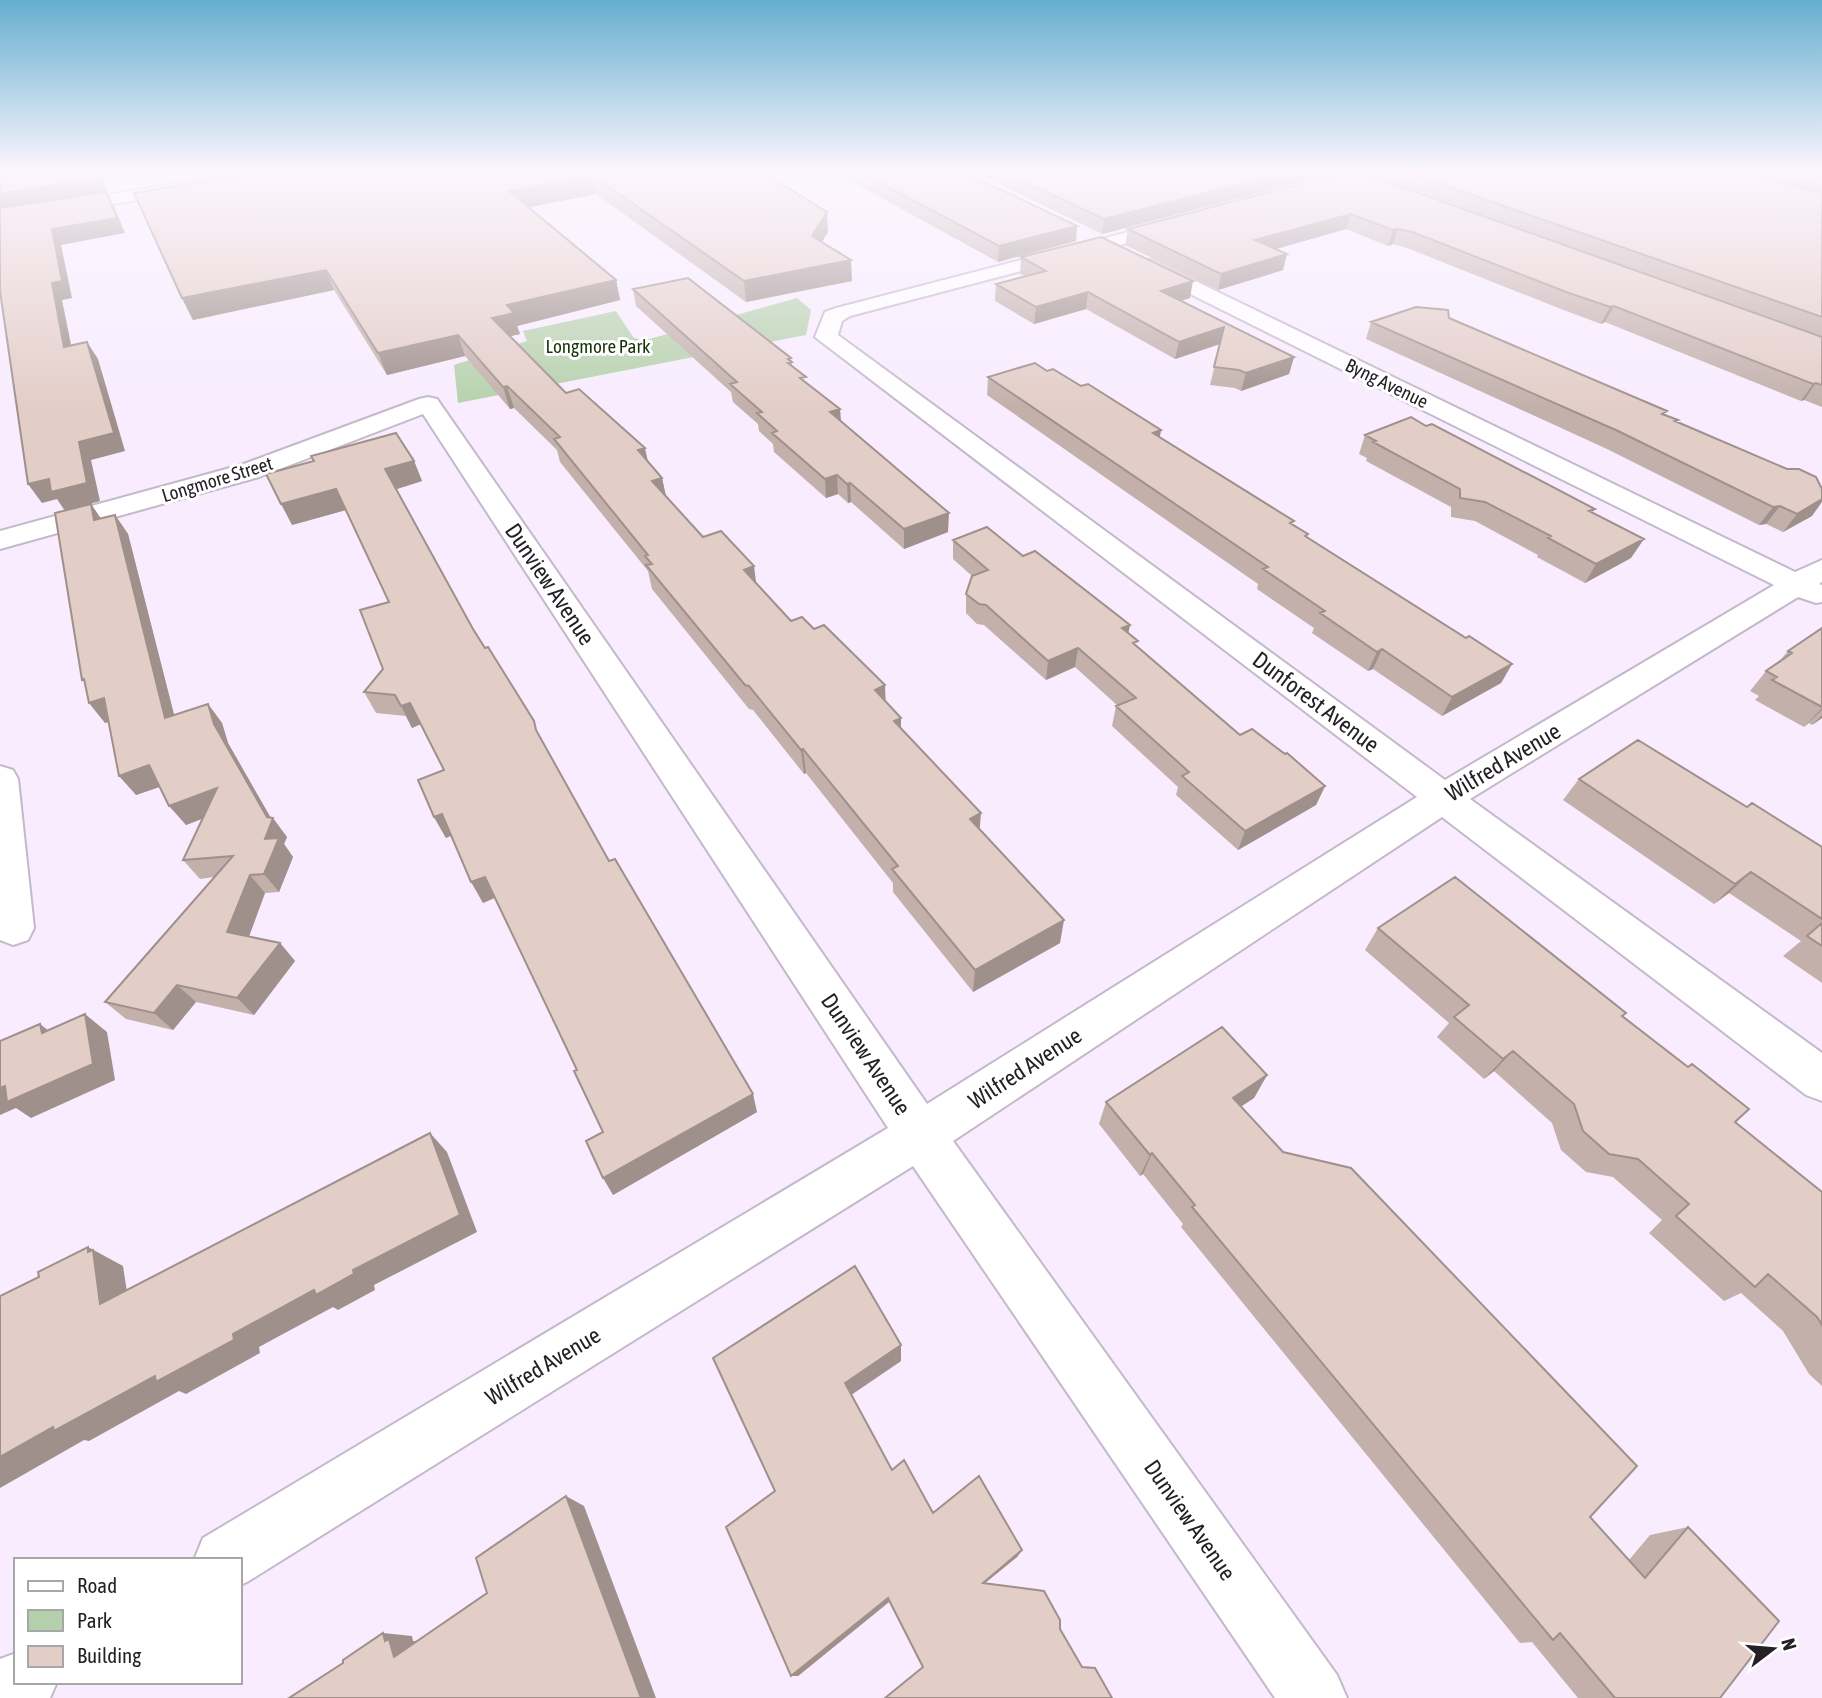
<svg xmlns="http://www.w3.org/2000/svg" width="1822" height="1698" viewBox="0 0 1822 1698" font-family="'Asap Condensed',sans-serif">
<rect width="100%" height="100%" fill="#f8ecfe"/>
<path fill="#b5d1ac" d="M797 298 811 310 806 335 458 403 454 365 527 341 523 331 616 311 633 337 642 341Z"/>
<g fill="none" stroke-linecap="round" stroke-linejoin="round">
<defs>
<path id="minor" d="M257 170H294L286 175 0 223V213Z
M1356 170H1383L1381 174 1314 191 1305 186 1308 182Z
M1175 220 1181 221 1184 225 1181 229 850 316 842 321 838 335 1445 780 1774 585 1138 268 1135 264 1138 260H1152L1795 572 1822 560V582L1819 584 1822 585V602L1816 603 1798 597 1470 799 1822 1053V1101L1806 1095 1442 817 953 1141 1337 1675 1347 1698H1275L913 1166 247 1582 240 1585V1560H194L203 1538 888 1128 423 414 259 477 0 549V531L241 465 419 399 428 397 437 399 927 1104 1417 797 815 337 825 312 836 308Z
M0 766 13 770 18 779 34 928 28 940 13 945 0 940Z
M16 1653V1682H57L50 1698H0V1659Z"/>
</defs>
<use href="#minor" stroke="#c4b9ca" stroke-width="4"/>
<use href="#minor" fill="#fff" fill-rule="evenodd"/>
</g>
<path fill="#c3b0ab" d="M270 170H759L828 232 822 242 852 281 746 302 596 194 529 207 616 280 620 300 517 326 520 334 510 336 566 393 647 461 662 478 666 497 703 537 757 584 791 621 814 629 885 685V702L901 728 980 830 1060 943 973 992 893 892V883L806 773 804 774 753 710 749 709 652 589 648 571 560 462 557 450 514 408 510 409 465 356 387 375 334 290 193 320 182 298Z
M831 170H960L1076 241 998 262Z
M970 170H1337L1335 173 1102 234Z
M1380 170H1822V407L1804 400 1801 401 1605 322 1601 324 1561 309 1407 248 1393 244 1388 246 1346 229 1275 249 1283 270 1218 290 1125 245 1128 229 1378 177Z
M1021 257 1190 298 1181 301 1294 357 1289 374 1241 391 1235 388 1210 385 1220 344 1175 359 1086 309 1034 324 995 301 996 284 1025 276 1020 274Z
M633 289 791 358 792 366 806 383 840 409 841 421 948 532 904 549 851 502 848 503 838 494 826 498 774 452 773 444 759 431 758 424 733 402 731 392 636 306Z
M1449 318 1677 422 1812 516 1783 532 1766 524 1759 525 1607 449 1366 339 1371 322Z
M1047 371 1081 386 1161 430 1160 437 1308 534 1307 537 1466 638 1512 664 1501 683 1442 716 1373 669 1368 671 1312 633 1314 628 1257 589 1258 584 987 395 988 377Z
M1426 426 1595 509 1592 513 1631 558 1585 583 1537 557 1538 555 1475 521 1451 517V507L1366 461 1367 458 1359 454 1365 435Z
M414 461 422 481 396 489 473 629 541 739 609 861 757 1112 613 1195 603 1132 577 1070 495 898 483 903 451 835 446 838 434 817 444 770 421 724 412 728 406 716 376 713 364 692 383 669 389 602 346 510 292 525Z
M91 504 101 519 115 515 128 534 174 715 208 704 222 723 228 743 270 817 287 837 284 844 293 857 279 892 265 893 249 936 280 943 295 961 254 1015 196 1002 173 1030 126 1019 105 1002 214 877 200 879 183 860 202 819 186 825 160 787 136 795 108 722 105 723Z
M953 540 1023 556 1130 625 1128 633 1137 647 1240 735 1325 786 1316 805 1238 850 1176 795 1178 787 1112 726 1116 706H1118L1075 667 1046 680 984 625 977 624 966 613V594L972 576 953 559Z
M1822 628V718L1812 725 1809 723 1804 727 1755 700 1759 696 1750 691 1766 671 1777 664 1788 651Z
M1579 779 1747 807 1822 847V983L1783 956 1801 941 1729 893 1714 904 1563 800Z
M1378 928 1623 1016 1735 1122 1822 1192V1386L1809 1374 1783 1331 1741 1293 1724 1301 1649 1233 1662 1220 1613 1177 1586 1172 1561 1150 1552 1123 1494 1071 1484 1079 1437 1037 1449 1023 1365 950Z
M1267 1075 1254 1098 1241 1106 1590 1517 1629 1560 1650 1535 1688 1527 1720 1698H1578L1532 1642 1520 1643 1181 1227 1183 1224 1143 1174 1140 1176 1099 1124 1106 1102Z
M713 1358 901 1361 851 1395 892 1470 933 1513 1022 1550 1017 1557 985 1583 922 1667 889 1602 798 1676 775 1491Z"/>
<path fill="#9f908b" d="M99 170 108 192H107L114 206 125 233 61 245 72 298 62 300 75 364 64 347 52 283V229L0 210V194Z
M1296 170H1337L1335 173 1102 234 1104 219Z
M592 175 596 194 515 210 509 191Z
M827 212 828 232 813 256 812 236Z
M1351 214 1346 229 1252 256 1255 240Z
M1077 226 1076 241 998 262 999 246Z
M1398 229 1393 244 1388 246 1393 230Z
M1287 254 1283 270 1218 290 1221 274Z
M851 260 852 281 746 302 744 281Z
M326 270 334 290 193 320 182 298Z
M616 280 620 300 517 326 520 334 498 339 492 318 507 305Z
M1193 281 1190 298 1158 308 1161 291Z
M1088 292 1086 309 1034 324 1036 307Z
M1614 306 1605 322 1601 324 1610 307Z
M1224 327 1220 344 1175 359 1179 342Z
M458 335 465 356 387 375 378 353Z
M87 342 98 359 125 451 91 460 100 501 65 511 57 499 42 503 28 484 79 442Z
M1294 357 1289 374 1241 391 1246 373Z
M1816 383 1804 400 1801 401 1813 384Z
M507 386 514 408 510 409 503 387Z
M840 409 841 428 830 412Z
M1161 430 1157 449 1153 433Z
M645 448 650 471 638 450Z
M414 461 422 481 394 490 385 469Z
M837 475 838 494 826 498 825 479Z
M662 478 667 501 652 481Z
M850 483 851 502 848 503 847 484Z
M336 489 346 510 292 525 281 504Z
M1822 499V502L1812 516 1783 532 1797 514Z
M91 504 104 523 94 520Z
M1780 506 1766 524 1759 525 1773 507Z
M949 513 948 532 904 549V529Z
M115 515 128 534 180 738 165 718Z
M1644 539 1631 558 1585 583 1596 564Z
M754 566 757 590 744 570Z
M1130 625 1126 644 1122 628Z
M1078 648 1075 667 1046 680 1048 661Z
M1382 649 1373 669 1368 671 1377 652Z
M1512 664 1501 683 1442 716 1452 697Z
M885 685 886 710 875 690Z
M104 698 120 718 105 723 89 703Z
M410 703 421 724 412 728 401 706Z
M208 704 222 723 228 743 272 820 273 818 287 837 284 844 293 857 279 892 264 874 265 839 267 817 214 724Z
M1822 708V710L1804 727Z
M1822 715V718L1812 725Z
M901 718V742L894 721Z
M803 749 806 773 804 774 801 750Z
M149 765 165 785 136 795 119 776Z
M1325 786 1316 805 1238 850 1245 831Z
M217 788 232 807 186 825 169 806Z
M981 813 979 837 970 819Z
M442 814 453 835 446 838 434 817Z
M1751 872 1729 893 1714 904 1735 884Z
M250 875 265 893 244 950 227 932Z
M485 877 496 897 483 903 471 882Z
M1064 920 1060 943 973 992 975 970Z
M280 943 295 961 254 1015 237 998Z
M177 985 196 1002 173 1030 154 1013Z
M85 1014 107 1032 115 1080 31 1118 16 1108 0 1115V1088L5 1086Z
M40 1024 62 1041 42 1033Z
M1513 1051 1494 1071 1484 1079 1503 1059Z
M1267 1075 1254 1098 1221 1120 1233 1098Z
M753 1094 757 1112 613 1195 603 1178Z
M430 1133 447 1152 477 1232 374 1285 375 1290 338 1310 333 1307 259 1347 260 1353 186 1394 179 1391 89 1441 84 1440 0 1488V1457L53 1427 353 1270Z
M1152 1153 1143 1174 1140 1176 1150 1155Z
M88 1247 123 1266 131 1318 100 1304Z
M901 1345V1361L848 1397 845 1383Z
M566 1496 584 1506 656 1698H641Z
M1022 1550 1017 1557 979 1588 983 1583Z
M888 1598 889 1602 798 1676H791Z
M383 1633 412 1636 413 1641H418L394 1657 385 1641Z"/>
<path fill="#e3cdc7" stroke="#9f908b" stroke-width="2" d="M0 170H97L101 178 0 194Z
M270 170H759L827 212 812 236 851 260 744 281 592 175 509 191 616 280 507 305 514 313 492 318 566 393 579 389 645 448 638 450 662 478 652 481 703 537 721 531 754 566 744 570 791 621 802 617 814 629 824 625 885 685 875 690 901 718 894 721 981 813 970 819 1064 920 975 970 892 869 898 866 803 749 801 750 749 686 745 685 646 565 652 564 645 556 648 555 554 439 560 437 507 386 503 387 458 335 378 353 326 270 182 298 134 193Z
M856 170H960L1077 226 999 246Z
M1000 170H1296L1104 219Z
M1354 170 1822 337V385L1816 383 1813 384 1614 306 1610 307 1569 293 1412 232 1398 229 1393 230 1351 214 1255 240 1287 254 1221 274 1128 229Z
M1401 170H1737L1822 193V317Z
M1793 170H1822V178Z
M106 192 117 218 52 229 62 281 52 283 64 347 87 342 114 433 79 442 87 483 51 492 49 479 28 484 0 291V208Z
M1101 237 1193 281 1161 291 1294 357 1246 373 1239 370 1214 367 1224 327 1179 342 1088 292 1036 307 996 284 1046 271 1021 257Z
M688 278 791 358 788 359 792 362 788 363 806 377 800 378 840 409 830 412 949 513 904 529 850 483 847 484 837 475 825 479 772 433 777 431 757 413 762 412 730 384 737 382 633 289Z
M1416 307 1448 310 1449 318 1667 411 1662 414 1678 420 1675 421 1787 469H1799L1816 477 1822 489V499L1797 514 1780 506 1773 507 1618 431 1371 322Z
M1035 363 1047 371 1053 369 1081 386 1088 384 1161 430 1153 433 1294 521 1290 523 1308 534 1305 536 1466 638 1469 636 1512 664 1452 697 1382 649 1377 652 1320 613 1325 611 1263 569 1268 567 988 377Z
M1411 417 1426 426 1432 424 1595 509 1589 511 1644 539 1596 564 1548 538 1551 536 1485 502 1460 498V489L1373 442 1376 441 1365 435Z
M396 433 414 461 385 469 473 629 485 648 488 647 534 721 536 730 609 861 615 859 753 1094 603 1178 586 1141 603 1132 574 1071 577 1070 485 877 471 882 442 814 434 817 418 780 444 770 410 703 401 706 395 695 364 692 383 669 360 610 389 602 336 489 281 504 266 474 314 461 311 456Z
M91 504 94 520 115 515 165 718 208 704 214 724 267 817 273 818 265 839 279 838 264 874 250 875 227 932 280 943 237 998 177 985 154 1013 105 1002 233 856 183 860 217 788 169 806 149 765 119 776 104 698 89 703 84 679 82 680 55 513Z
M987 527 1023 556 1035 551 1130 625 1122 628 1138 641 1133 643 1240 735 1252 729 1285 754 1287 753 1325 786 1245 831 1182 776 1189 772 1116 706 1136 698 1078 648 1048 661 986 605 979 604 966 594 972 576 988 570 953 540Z
M1822 628V707L1772 680 1777 677 1766 671 1792 653 1788 651Z
M1638 740 1747 807 1752 803 1822 847V919L1751 872 1735 884 1579 779Z
M1455 877 1626 1013 1622 1016 1688 1067 1692 1064 1749 1109 1735 1122 1822 1192V1325L1817 1317 1768 1274 1755 1287 1676 1216 1689 1204 1638 1159 1609 1154 1583 1131 1574 1104 1513 1051 1503 1059 1454 1017 1469 1005 1378 928Z
M1822 923V946L1807 936Z
M85 1014 93 1064 7 1102 5 1086 0 1088V1041L40 1024 42 1033Z
M1222 1027 1267 1075 1233 1098 1283 1152 1351 1168 1637 1466 1590 1517 1645 1578 1688 1527 1779 1621 1720 1698H1615L1560 1633 1553 1640 1192 1207 1195 1205 1152 1153 1150 1155 1106 1102Z
M430 1133 460 1215 353 1270 354 1274 316 1295 314 1290 233 1334 234 1340 156 1382 155 1376 54 1431 53 1427 0 1457V1296L39 1277 38 1272 88 1247V1252L93 1250 100 1304Z
M855 1266 901 1345 845 1383 892 1470 904 1460 933 1513 979 1476 1022 1550 983 1583 1044 1591 1060 1620V1629L1082 1667 1095 1668 1112 1698H885L923 1667 888 1598 791 1676 726 1527 775 1491 713 1358Z
M566 1496 641 1698H289L343 1663V1660L383 1633 385 1641 389 1639 394 1657 487 1593 476 1558Z"/>
<linearGradient id="sky" x2="0" y2="1"><stop stop-color="#66aecf"/><stop offset="0.42" stop-color="#fcf6ff"/><stop offset="1" stop-color="#fcf6ff" stop-opacity="0"/></linearGradient>
<rect width="1822" height="408" fill="url(#sky)"/>
<g text-anchor="middle" stroke-width="6" stroke-linejoin="round" paint-order="stroke">
<g font-size="19" fill="#17330b" stroke="#fff">
<text x="598" y="353">Longmore Park</text>
</g>
<g font-size="19" fill="#242026" stroke="#fff">
<text transform="translate(1387 383) rotate(26)" y="7">Byng Avenue</text>
<text transform="translate(217 479) rotate(-17)" y="7">Longmore Street</text>
</g>
<g font-size="23" fill="#242026" stroke="#fff">
<text transform="translate(550 584) rotate(56)" y="8">Dunview Avenue</text>
<text transform="translate(1316 702) rotate(37)" y="8">Dunforest Avenue</text>
<text transform="translate(1503 762) rotate(-31)" y="8">Wilfred Avenue</text>
<text transform="translate(866 1054) rotate(56)" y="8">Dunview Avenue</text>
<text transform="translate(1025 1068) rotate(-33)" y="8">Wilfred Avenue</text>
<text transform="translate(543 1366) rotate(-31)" y="8">Wilfred Avenue</text>
<text transform="translate(1190 1520) rotate(55)" y="8">Dunview Avenue</text>
</g>
</g>
<rect x="14" y="1558" width="228" height="126" fill="#ffffff" stroke="#a7a6a8" stroke-width="2"/>
<rect x="28" y="1581" width="35" height="10" fill="#ffffff" stroke="#a7a6a8" stroke-width="2"/>
<text x="77" y="1593" font-size="21" fill="#242026">Road</text>
<rect x="28" y="1610" width="35" height="21" fill="#b5d1ac" stroke="#a7a6a8" stroke-width="2"/>
<text x="77" y="1628" font-size="21" fill="#242026">Park</text>
<rect x="28" y="1646" width="35" height="21" fill="#e3cdc7" stroke="#a7a6a8" stroke-width="2"/>
<text x="77" y="1663" font-size="21" fill="#242026">Building</text>
<g transform="translate(1773 1649) rotate(74)" stroke="#ffffff" stroke-width="5" paint-order="stroke">
<path d="M0-5L12 26L0 18L-12 26Z" fill="#242026"/>
<text y="-10" font-size="19" font-weight="bold" text-anchor="middle" fill="#242026">N</text>
</g>
</svg>
